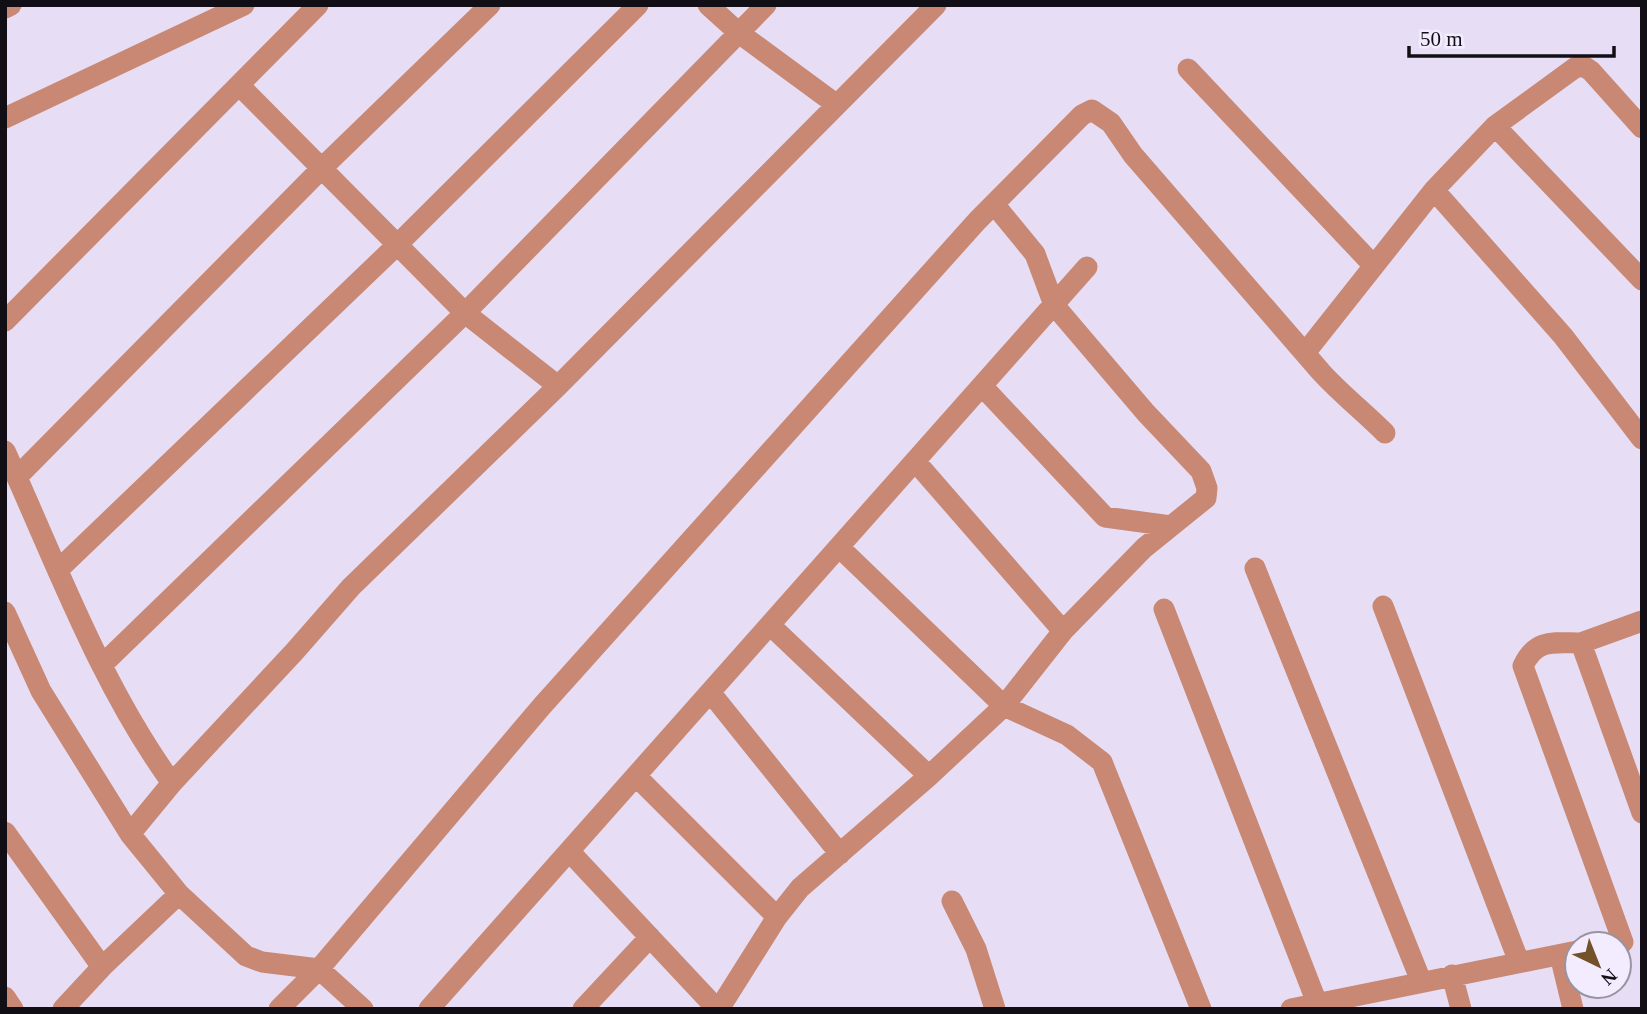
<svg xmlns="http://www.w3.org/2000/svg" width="1647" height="1014" viewBox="0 0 1647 1014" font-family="Georgia,serif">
<rect width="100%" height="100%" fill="#e7def5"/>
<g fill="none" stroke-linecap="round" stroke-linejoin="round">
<path stroke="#c88873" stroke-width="21" d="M708 5 739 33 837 105
M5 8 11 5
M1188 69 1374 266
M239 85 465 313 558 386
M5 118 244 5
M1495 126 1642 280
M1434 190 1563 336 1642 439
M5 321 318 5
M1305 353 1434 190 1495 126 1576 67H1585L1591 71 1642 128
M982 386 1105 517 1171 526
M5 451C56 562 100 684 172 783
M915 461 1063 631
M17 477 322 168 490 5
M839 547 1004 706 1067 735 1102 762 1201 1009
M1255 568 1421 981
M59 569 397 245 638 5
M1383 606 1519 962
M1164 609 1317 1003
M5 612 41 691 130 834 179 894 246 956 262 962 319 969 363 1009
M1642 621 1581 643 1642 813
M770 625 929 776
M1581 643C1554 643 1536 638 1523 666L1623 942
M102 665 465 313 766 5
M710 692 840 854
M636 776 777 917 719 1009
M5 832 102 967
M130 834 172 783 295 651 351 587 558 386 936 5
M569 851 717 1009
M952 901 976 949 995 1009
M777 917 800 888 929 776 1004 706 1063 631 1144 548 1206 498 1207 488 1201 471 1146 413 1054 305 1035 254 994 204
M1560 955 1573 1009
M1452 975 1461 1009
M5 997 13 1009
M63 1009 102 967 179 894
M279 1009 319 969 542 706 977 221 1082 115 1092 110 1111 123 1133 155 1321 372C1341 394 1364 412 1385 433
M429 1009 1087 267
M583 1009 650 937
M1291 1009 1577 951"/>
</g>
<rect width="1647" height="1014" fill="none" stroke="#110e16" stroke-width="14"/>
<g transform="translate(1598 965) rotate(137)"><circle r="33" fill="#f3ecff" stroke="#9993a2" stroke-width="2"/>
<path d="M0-5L12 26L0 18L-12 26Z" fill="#735229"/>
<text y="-10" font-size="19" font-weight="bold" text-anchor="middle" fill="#110e16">N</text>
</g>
<path d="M1409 46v10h205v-10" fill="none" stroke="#110e16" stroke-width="3.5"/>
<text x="1420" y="46" font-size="21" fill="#110e16" stroke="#f3ecff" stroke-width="5" paint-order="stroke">50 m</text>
</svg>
